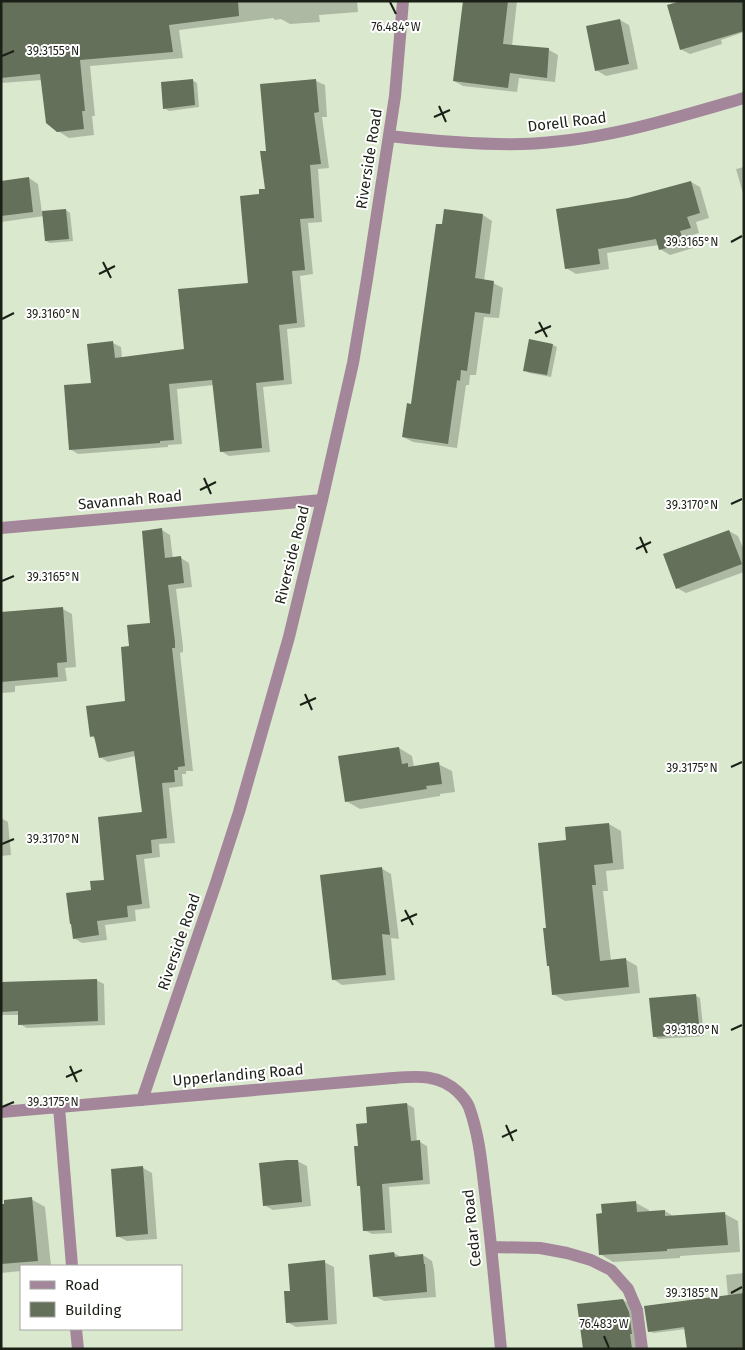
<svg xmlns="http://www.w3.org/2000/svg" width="745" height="1350" viewBox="0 0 745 1350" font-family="'Fira Sans',sans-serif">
<rect width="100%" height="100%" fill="#dae8ce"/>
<path fill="#0003" d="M39 1H357L358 12 319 15 320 22 290 24 281 19 275 20 273 18 179 30 183 58 90 66 95 116H92L94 135 69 138 58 131 42 80 1 83V17Z
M464 1H517L512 46 549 50 558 55 555 82 519 78 517 92 463 86 454 81Z
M676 1H744V32L721 40 722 44 690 54 682 50 668 6 677 4Z
M620 20 629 25 638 69 606 76 596 70Z
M192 80 197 83 199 107 169 111 164 108Z
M316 81 325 85 327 117H322L329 168 318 169 322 222 308 223 313 274 300 276 305 327 287 329 292 384 263 387 270 452 229 456 221 451 214 385 177 389 182 444 168 445V447L78 454 70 449 93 384 113 343 121 347 122 358 185 351 250 284 261 195 266 190 267 152 261 85Z
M744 167V197L736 169Z
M29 178 38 184 42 213 66 210 70 213 73 241 50 243 46 241 44 216 1 222V182Z
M691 182 700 187 709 218 696 222 699 233 689 236 693 248 670 255 660 249 659 245 607 253 609 269 576 274 566 268Z
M483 215 492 221 484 281 493 283 503 288 499 318 484 317 476 375H470L469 385H466L457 448 413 442 403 437 412 405Z
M553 345 557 347 551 377 529 373 525 370Z
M162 530 170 535 173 559 181 558 189 563 192 587 176 589 183 647V652L180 653 193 771H186V774H182L183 786 169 788 175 843 159 844 160 857 144 859 150 908 135 910 136 921 105 925 107 940 82 943 74 938 92 891 105 881 143 814 136 756 108 762 100 757 96 739 91 736 126 703 131 647 152 624Z
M729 531 738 536 744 550V572L686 593 677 588Z
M63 609 72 614 76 667 65 668 67 681 15 686V692L1 693V624Z
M399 748 412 756 414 767 438 764 452 771 455 792 440 794V796L360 809 346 801Z
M1 818 8 822 11 855 1 856Z
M609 824 621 831 624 869 606 871 608 891H603L611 961 625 959 637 966 640 993 565 1001 553 994 550 967 548 965V929L567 841Z
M381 868 391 874 399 939 391 938 395 980 342 985 333 979Z
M96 980 104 984 105 1025 27 1028 19 1024V1015H1V983Z
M695 995 700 998 704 1036 658 1039 654 1036Z
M407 1104 414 1108 417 1142H420L427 1146 430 1184 389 1187 392 1233 372 1234 364 1230 359 1147Z
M297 1161 307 1166 311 1206 273 1210 264 1205Z
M143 1168 152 1173 157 1239 127 1241 117 1236Z
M31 1199 45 1207 51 1266H21V1271L1 1273V1206Z
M636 1203 649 1210V1212L665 1211 673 1216 725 1214 738 1221 740 1252 680 1256V1258L613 1262 600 1254Z
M394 1253 401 1257 423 1255 432 1261 434 1271 436 1297 384 1301 374 1296Z
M324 1262 334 1267 337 1324 296 1327 287 1322 292 1292Z
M744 1273V1349L686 1329 654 1333 649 1331 728 1296 726 1275Z
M623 1300 633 1305 640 1349H584Z"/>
<path fill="#64705a" d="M1 1H238L239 16 169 25 173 52 80 60 85 111H82L84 129 57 132 46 123 40 74 1 78Z
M463 1H508L503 44 549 48 547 78 510 73 508 88 453 81Z
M681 1H744V31L680 50 667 5Z
M620 19 629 64 595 71 586 26Z
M193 79 195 105 163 109 161 82Z
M316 79 319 112 314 113 321 164 310 165 314 218 300 219 305 270 292 271 297 323 279 325 284 380 256 383 262 448 220 452 212 380 169 384 174 440 160 441V443L69 450 64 385 91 383 87 344 113 341 115 358 184 349 178 289 248 283 240 196 259 194V189H265L260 151H266L260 84Z
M29 177 33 212 1 216V181Z
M691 181 700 213 687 217 691 228 680 231 684 243 659 250 656 239 598 249 600 264 565 269 556 209 628 198Z
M66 209 69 239 45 241 42 211Z
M444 209 483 214 475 278 494 281 490 314 475 312 467 371 461 370 460 381 457 380 448 444 402 437 407 403 411 404 436 224H442Z
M529 339 553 344 547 375 523 371Z
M162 528 165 558 181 556 184 583 168 585 175 642V648H172L185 766 178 767V770H174L175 782 162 783 167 838 151 840 152 853 136 855 142 904 127 906 128 917 97 921 99 935 73 939 71 924H70L66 893 91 890 90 881 104 880 98 817 142 812 134 751 99 758 94 736 90 737 86 706 125 701 121 647 129 646 127 625 150 623 142 531Z
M729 530 742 564 676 589 663 554Z
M63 607 67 662 57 663 58 677 1 682V612Z
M399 747 402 764 408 763V767L439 762 442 784 426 786 427 789 345 802 338 756Z
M609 823 613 863 594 865 596 885H592L600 961 626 958 629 987 552 995 549 966H547L543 928H546L538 843 566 840 565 827Z
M382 867 390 935 382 934 386 975 332 980 320 875Z
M97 979 98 1021 18 1025V1011L1 1012V982Z
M696 994 700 1034 653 1037 649 998Z
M407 1103 411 1141 420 1140 423 1180 382 1184 385 1230 363 1231 360 1186H357L354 1146H358L356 1124 367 1123 366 1107Z
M287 1160H298L302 1202 263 1206 259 1163Z
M143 1166 148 1234 116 1237 111 1169Z
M32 1197 38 1261 1 1264V1204H4V1200Z
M636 1201 637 1212 665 1210V1216L725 1212 728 1245 667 1249V1251L599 1255 596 1214 602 1213 601 1204Z
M394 1252 395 1257 423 1254 424 1264H425L427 1292 373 1297 369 1255Z
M325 1260 328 1320 286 1323 284 1291H290L288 1264Z
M744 1293V1349H687L684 1327 648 1332 644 1306Z
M623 1299 629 1312 632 1334H630L632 1349H583L577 1304Z"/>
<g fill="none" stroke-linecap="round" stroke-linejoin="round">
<path stroke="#a4869a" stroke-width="12" d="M390 136C434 141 479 145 523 144 599 142 672 119 744 98
M1 528 322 500
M142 1100 216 883 239 812 289 637 322 500 353 363 367 279 395 96 403 1
M59 1107 72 1266
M1 1112 393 1078C418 1076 439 1074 458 1092 462 1096 467 1102 469 1107 480 1137 482 1169 486 1201 492 1250 496 1299 501 1349
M491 1247 540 1248 567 1253 591 1260 611 1270 628 1289 637 1310 642 1349
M76 1329 78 1349"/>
</g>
<path fill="none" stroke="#1b2016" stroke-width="2" d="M390 2 396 14M2 56 14 51M439 106 446 122M434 117 450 110M731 242 742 236M103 262 111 278M99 274 115 266M2 319 14 313M539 322 547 337M535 333 551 326M204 478 211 494M200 490 216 482M731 504 742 499M640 537 647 553M636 549 651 542M2 581 14 576M305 694 312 710M300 705 316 698M731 767 742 762M2 844 14 839M405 910 413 925M401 921 417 914M731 1030 742 1025M70 1066 77 1082M66 1077 82 1070M2 1107 14 1102M506 1125 513 1141M502 1137 517 1130M731 1293 742 1287M604 1336 609 1348"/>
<g text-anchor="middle" stroke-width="4" stroke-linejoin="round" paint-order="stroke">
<g font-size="15" fill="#1b2016" stroke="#fff">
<text transform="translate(567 122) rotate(-7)" y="5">Dorell Road</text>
<text transform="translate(369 159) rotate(-81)" y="5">Riverside Road</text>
<text transform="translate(130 500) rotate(-5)" y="5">Savannah Road</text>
<text transform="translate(292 555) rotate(-76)" y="5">Riverside Road</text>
<text transform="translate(179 942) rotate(-71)" y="5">Riverside Road</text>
<text transform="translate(238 1075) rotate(-5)" y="5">Upperlanding Road</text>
<text transform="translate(472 1228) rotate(-96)" y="5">Cedar Road</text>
</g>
</g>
<g font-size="12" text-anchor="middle" fill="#1b2016" stroke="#fff" stroke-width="4" stroke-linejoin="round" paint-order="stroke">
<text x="396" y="31">76.484°W</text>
<text x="53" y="55">39.3155°N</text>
<text x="692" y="246">39.3165°N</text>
<text x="53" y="318">39.3160°N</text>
<text x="692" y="509">39.3170°N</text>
<text x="53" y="581">39.3165°N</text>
<text x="692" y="772">39.3175°N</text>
<text x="53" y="843">39.3170°N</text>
<text x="692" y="1034">39.3180°N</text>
<text x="53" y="1106">39.3175°N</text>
<text x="692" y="1297">39.3185°N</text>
<text x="604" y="1328">76.483°W</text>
</g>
<rect width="745" height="1350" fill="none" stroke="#1b2016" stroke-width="5"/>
<rect x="20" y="1265" width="162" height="65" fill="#ffffff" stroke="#a4a6a2"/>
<rect x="30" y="1281" width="25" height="8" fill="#a4869a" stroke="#a4a6a2"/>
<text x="65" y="1290" font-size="15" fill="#1b2016">Road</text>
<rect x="30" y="1302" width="25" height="15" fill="#64705a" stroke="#a4a6a2"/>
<text x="65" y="1315" font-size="15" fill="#1b2016">Building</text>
</svg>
